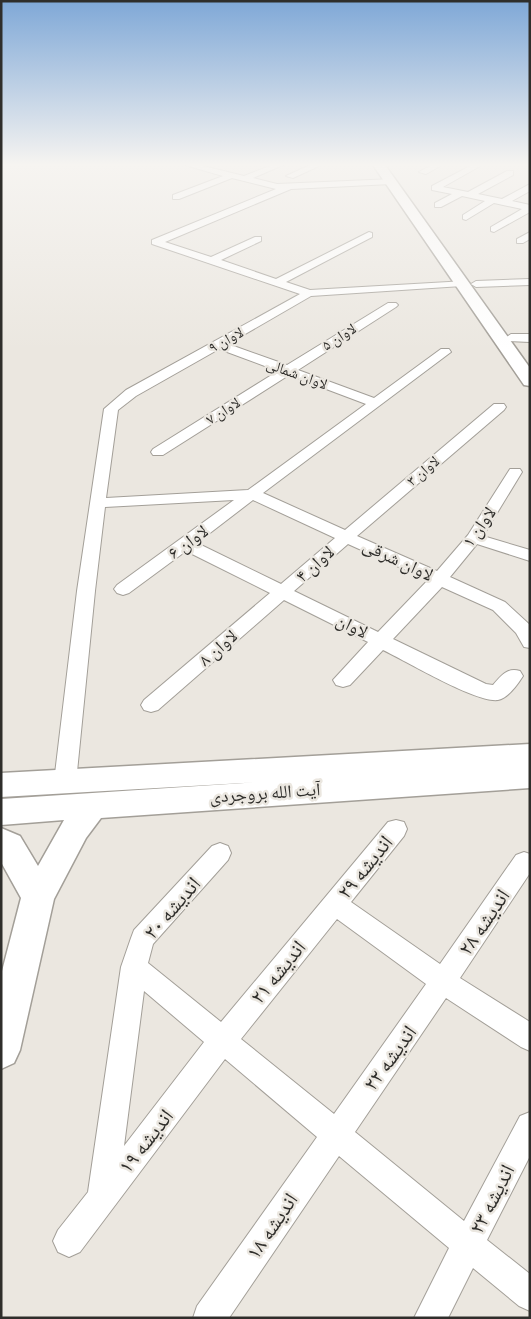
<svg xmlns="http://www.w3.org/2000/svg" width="531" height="1319" viewBox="0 0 531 1319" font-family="Barlow,'Noto Naskh Arabic',sans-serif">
<rect width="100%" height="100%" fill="#ebe7e0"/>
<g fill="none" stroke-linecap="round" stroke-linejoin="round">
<defs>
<path id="street" d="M185 165H199L244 176 272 165H283L253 178 277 184 394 179 395 181 391 184 291 189 165 242 211 257 255 237H261V241L221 260 276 279 369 232 372 233V237L286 282 310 290 466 281 467 283 462 286 311 296 228 344 287 365 388 303H396L398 305 396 307 298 370 374 398 441 349H449L451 352 263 493 345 530 494 404H504L506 407 504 410 357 536 437 571 468 535 510 469H520L522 472 483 536 530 550V561L477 544 450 577 505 602 530 625V648L524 647 516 633 493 610 442 587 393 639 486 684 493 685C501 676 507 667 520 671L523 676C518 684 508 698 498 700 476 703 406 661 383 650L350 685 343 687 336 685 333 680 368 642 284 600 158 710 151 712 144 710 141 705 144 700 270 593 186 551 129 593 123 595 117 593 114 589 117 585 234 500 105 507 95 591 76 782 73 788 65 791 57 788 54 782 77 591 104 409 126 390 300 294 152 244V240L276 189 232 178 179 199H173V195L223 176ZM219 349 278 371 153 449 151 452 153 455H163L289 375 366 404 248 490 106 498 118 410 136 396ZM253 500 335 538 281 584 197 543ZM348 544 428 580 378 632 294 591Z
M310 165H321L293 178 286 176Z
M432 165H442L426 174 419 172Z
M472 165H482L443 187 468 192 507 171H513V175L478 194 502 199 530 184V191L512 201 530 205V212L494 232 491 231V227L522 209 494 203 466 220 463 219V215L485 201 462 196 441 207H435V203L452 194 432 190V186Z
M530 232V239L523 243H517V239Z
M530 279V285L476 287 471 284 476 281Z
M511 334H530V342L507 341 505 338Z
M396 820 404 822 407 829 404 836 351 902 440 964 516 855 524 852 530 854V873L460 978 530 1022V1051L521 1047 446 998 355 1132 464 1221 520 1116 530 1112V1156L487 1240 530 1274V1311L519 1306 473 1268 448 1318H414L449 1248 339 1156 229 1318H193L197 1306 317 1137 225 1059 80 1252 69 1257 58 1252 53 1241 58 1230 88 1192 121 967 131 938 134 930 212 846 220 843 228 846 231 853 228 860 153 944 148 963 221 1022 388 822ZM337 919 426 984 334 1114 241 1039ZM144 991 204 1042 124 1146Z"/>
<path id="secondary" d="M373 165H385L530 368V386L524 385Z
M530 744V788L101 818 86 838 54 899 20 1050 14 1063 1 1069V975L21 898 1 862V828L20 836 38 866 64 820 1 825V799L259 782 1 797V773Z"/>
</defs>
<use href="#street" stroke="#a39f98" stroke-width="2"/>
<use href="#secondary" stroke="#a39f98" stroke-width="3"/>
<use href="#street" fill="#fff" fill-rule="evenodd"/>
<use href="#secondary" fill="#fff" fill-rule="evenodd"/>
</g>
<linearGradient id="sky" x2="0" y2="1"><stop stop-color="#7fa8d7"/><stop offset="0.47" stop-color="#f6f4f1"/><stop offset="1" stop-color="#f6f4f1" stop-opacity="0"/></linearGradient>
<rect width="531" height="350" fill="url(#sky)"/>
<g text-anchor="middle" stroke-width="5" stroke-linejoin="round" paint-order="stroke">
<g font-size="15" fill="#2f2e2b" stroke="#ebe7e0">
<text transform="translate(339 337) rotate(-32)" y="5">لاوان ۵</text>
<text transform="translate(226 340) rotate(-29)" y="5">لاوان ۹</text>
<text transform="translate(297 374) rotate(20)" y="5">لاوان شمالی</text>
<text transform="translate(223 411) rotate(-32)" y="5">لاوان ۷</text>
<text transform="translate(423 471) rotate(-40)" y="5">لاوان ۳</text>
</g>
<g font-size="18" fill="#2f2e2b" stroke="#ebe7e0">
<text transform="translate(479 527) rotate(-55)" y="6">لاوان ۱</text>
<text transform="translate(188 542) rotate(-36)" y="6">لاوان ۶</text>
<text transform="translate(398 560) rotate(25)" y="6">لاوان شرقی</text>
<text transform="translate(315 564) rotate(-42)" y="6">لاوان ۴</text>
<text transform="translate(352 626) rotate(26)" y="6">لاوان</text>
<text transform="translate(218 648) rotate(-41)" y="6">لاوان ۸</text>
<text transform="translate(265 793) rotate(-4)" y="6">آیت الله بروجردی</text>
</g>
<g font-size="21" fill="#2f2e2b" stroke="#ebe7e0">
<text transform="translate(365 867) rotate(-51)" y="7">اندیشه ۲۹</text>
<text transform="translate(172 908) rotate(-49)" y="7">اندیشه ۲۰</text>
<text transform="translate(484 922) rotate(-56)" y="7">اندیشه ۲۸</text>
<text transform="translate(278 972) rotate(-51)" y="7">اندیشه ۲۱</text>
<text transform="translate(390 1058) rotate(-54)" y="7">اندیشه ۲۲</text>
<text transform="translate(146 1141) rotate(-52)" y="7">اندیشه ۱۹</text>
<text transform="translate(492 1199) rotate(-63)" y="7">اندیشه ۲۳</text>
<text transform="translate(272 1226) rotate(-56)" y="7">اندیشه ۱۸</text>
</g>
</g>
<rect width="531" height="1319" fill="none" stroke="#2f2e2b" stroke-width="5"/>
</svg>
